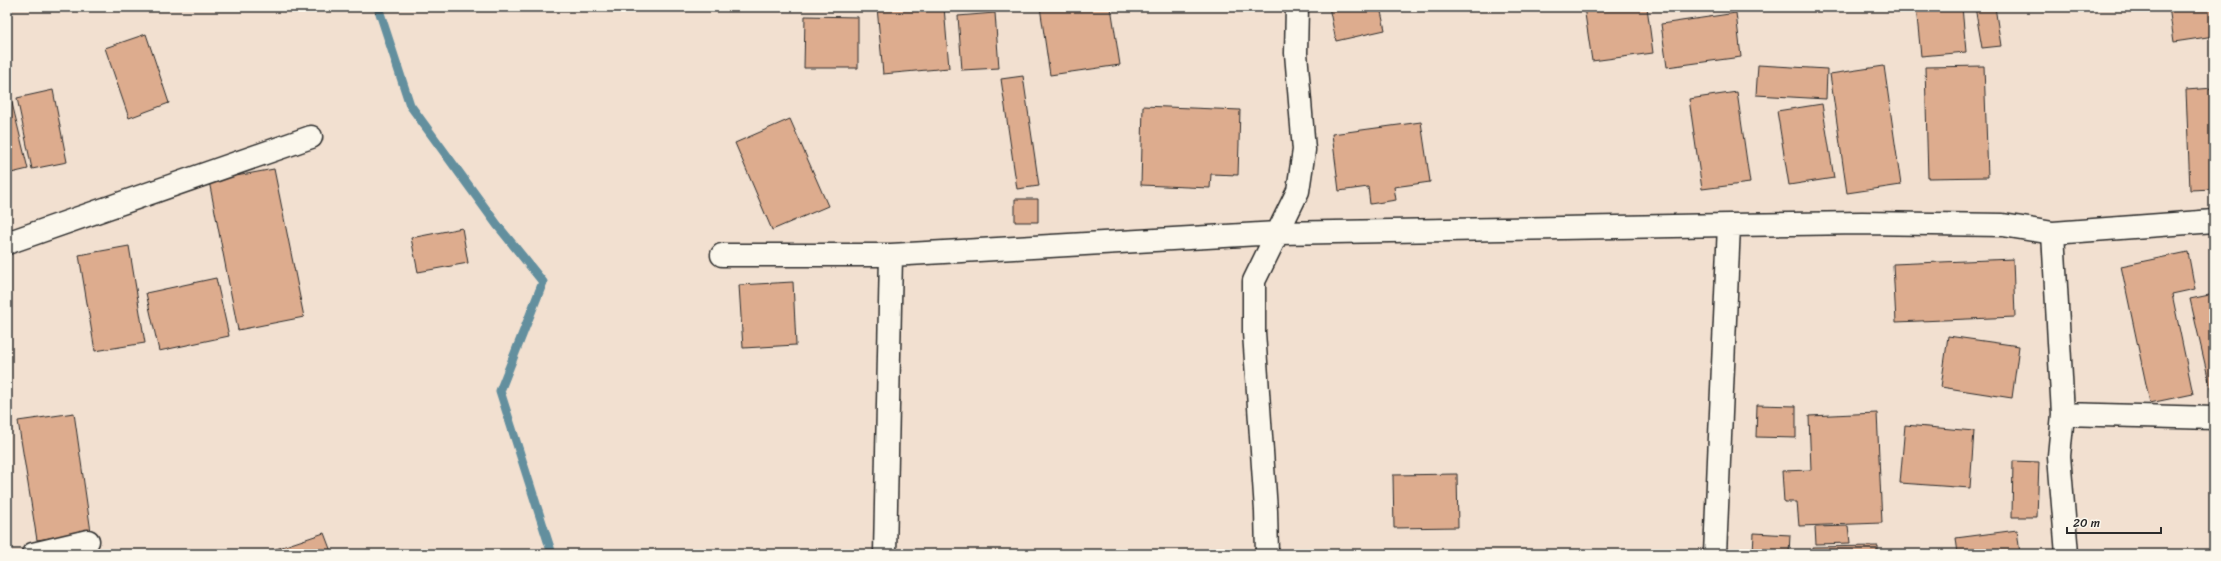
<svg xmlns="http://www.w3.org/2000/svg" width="2221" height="561" viewBox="0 0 2221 561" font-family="Sriracha,sans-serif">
<rect width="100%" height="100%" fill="#f2e0d0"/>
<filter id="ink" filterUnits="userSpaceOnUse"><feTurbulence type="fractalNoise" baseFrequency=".025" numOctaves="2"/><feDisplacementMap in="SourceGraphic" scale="8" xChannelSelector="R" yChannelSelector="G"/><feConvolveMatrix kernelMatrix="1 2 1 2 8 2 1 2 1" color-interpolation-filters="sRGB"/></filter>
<g filter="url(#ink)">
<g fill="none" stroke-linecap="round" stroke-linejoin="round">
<path stroke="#638f9e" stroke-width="9" d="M378 7 410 105 498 226 543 282 500 391 552 554"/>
</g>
<path fill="#ddac8e" stroke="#2b2b2b" d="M877 7H944L949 68 883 74Z
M1040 7H1111L1120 65 1050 75Z
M1329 7H1380L1385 30 1336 41Z
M1584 7H1647L1653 53 1592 61Z
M1659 7H1676L1659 9Z
M1685 7H1725L1686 11Z
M1916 7H1962L1966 52 1921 56Z
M1975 7H1995L2001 46 1982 48Z
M2169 7H2214V36L2174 42Z
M995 13 999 68 962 70 958 16Z
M1736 13 1741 57 1667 67 1661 24Z
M805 16 858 17V68H804Z
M146 34 169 103 129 118 105 48Z
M1758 65 1827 69 1826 99 1756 95Z
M1884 66 1901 185 1847 193 1830 74Z
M1984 66 1988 177 1928 178 1925 67Z
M1023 76 1039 186 1017 189 1001 79Z
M2214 88V189L2190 190 2186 90Z
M53 90 67 162 32 169 17 98Z
M1737 92 1750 183 1702 189 1689 99Z
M11 99 28 169 7 174V100Z
M1822 104 1834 178 1789 185 1777 111Z
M1143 106 1240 110 1238 175 1211 174 1210 188 1141 185Z
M790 119 828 206 772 230 735 143Z
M1421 122 1430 182 1394 187 1396 200 1370 204 1368 187 1339 191 1332 134Z
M274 169 304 317 238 330 209 181Z
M1015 199H1038V222H1015Z
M462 228 468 263 418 272 411 238Z
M129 246 145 343 95 351 79 255Z
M2188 252 2195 289 2172 294 2193 394 2150 403 2121 266Z
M2013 259 2015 317 1896 322 1893 264Z
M216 278 229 336 159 351 146 293Z
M793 282 796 345 743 348 739 285Z
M2214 294V403L2190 299Z
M1948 336 2019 346 2012 398 1941 387Z
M1757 405 1796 406V438L1756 437Z
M74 413 91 532 37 540 18 421Z
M1877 413 1882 523 1799 526 1797 502H1784L1782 471 1811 470 1809 416Z
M1905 425 1974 431 1970 488 1900 483Z
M2013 461 2039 462 2037 517H2012Z
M1457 474 1458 527 1394 528 1393 475Z
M1848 526 1850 543 1816 544 1815 527Z
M2017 530 2020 554H1958L1956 538Z
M324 533 332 554H271L270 551Z
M1754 533 1790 535 1789 554H1753Z
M1878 546V554H1813V547Z"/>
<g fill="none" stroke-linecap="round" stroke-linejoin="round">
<defs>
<path id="minor" d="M2053 233 2063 414 2059 456 2067 554
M7 243 311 137
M722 255H891L1278 233 1729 225 1862 223 2003 225 2053 233 2214 221
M2063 414 2214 418
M33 554 88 541
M885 554 891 255
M1267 554 1266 511 1254 332V281L1298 191 1304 150 1296 53 1297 7
M1715 554 1729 225"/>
</defs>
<use href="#minor" stroke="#2b2b2b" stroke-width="25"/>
<use href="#minor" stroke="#fbf7ec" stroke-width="22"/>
</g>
</g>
<rect width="2221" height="561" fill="none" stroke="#fbf7ec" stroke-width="24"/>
<rect x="12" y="12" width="2197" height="537" fill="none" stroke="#2b2b2b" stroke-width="1.5" filter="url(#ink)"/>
<path d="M2067 527v6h94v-6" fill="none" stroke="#2b2b2b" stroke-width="2"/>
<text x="2073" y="527" font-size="12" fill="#2b2b2b" stroke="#fbf7ec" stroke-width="3" paint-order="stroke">20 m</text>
</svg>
